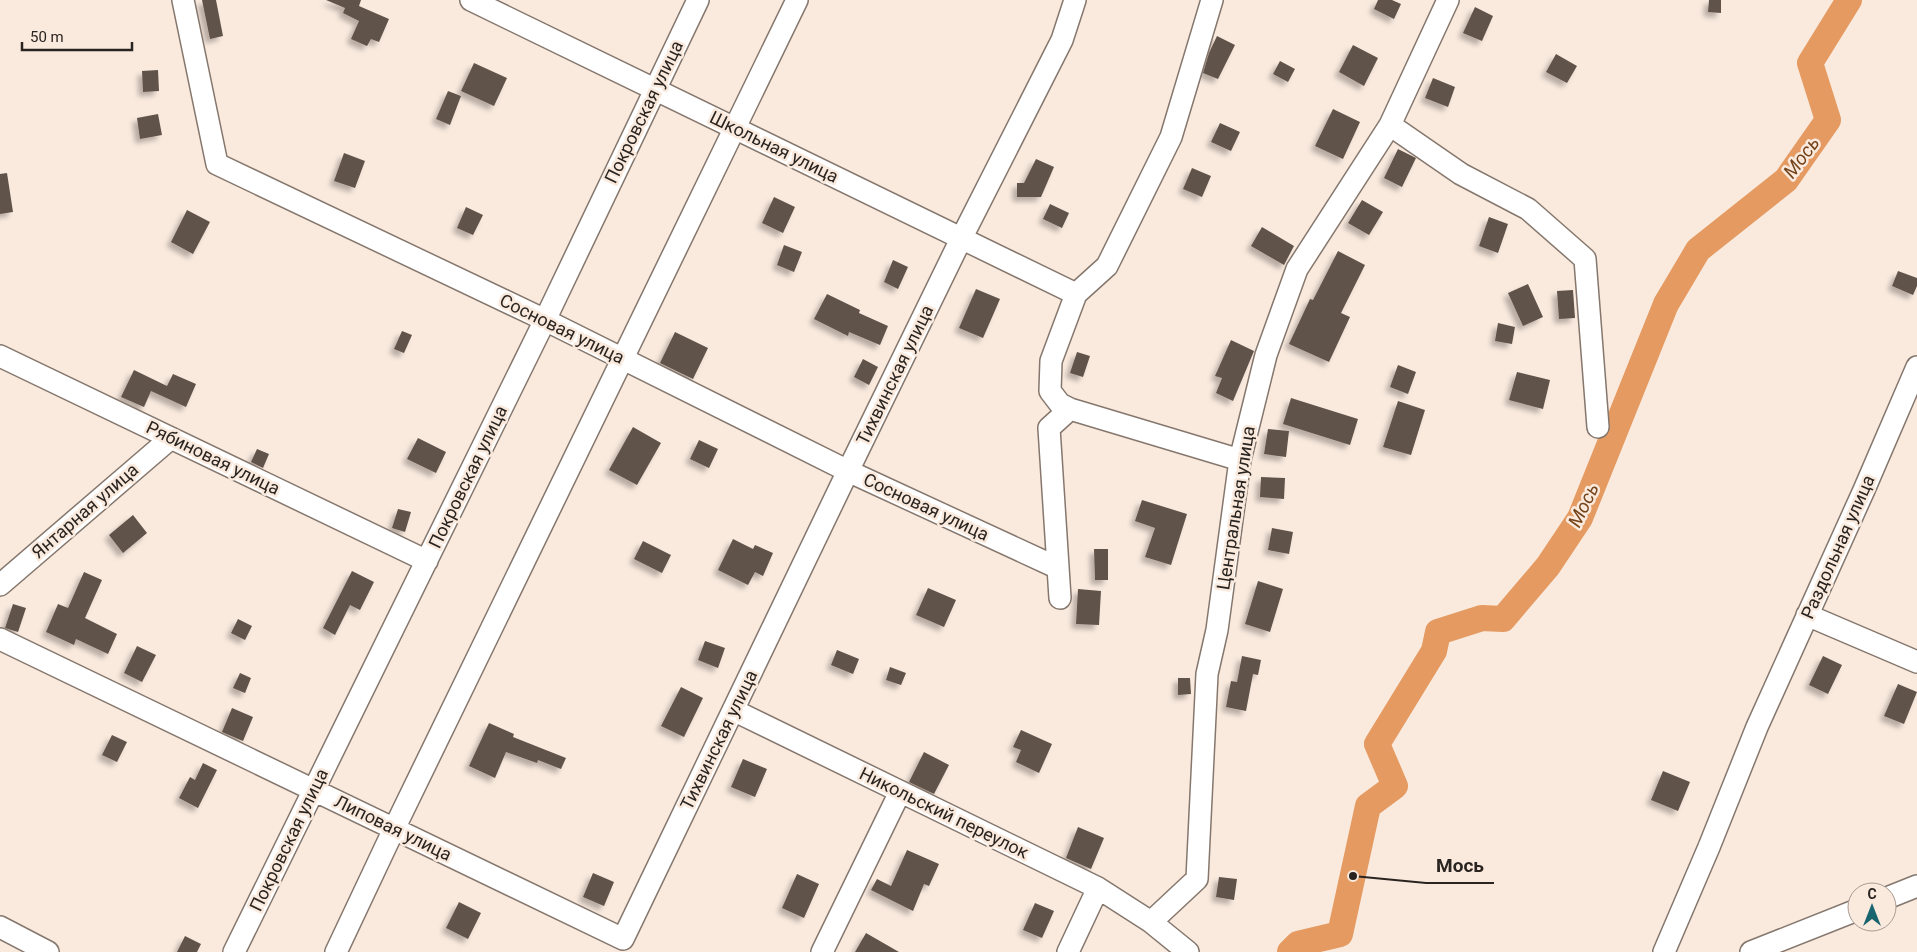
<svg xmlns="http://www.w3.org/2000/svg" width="1917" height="952" viewBox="0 0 1917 952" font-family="Roboto,sans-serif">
<defs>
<filter id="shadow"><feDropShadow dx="-4.5" dy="4.5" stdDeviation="2.5" flood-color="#0004"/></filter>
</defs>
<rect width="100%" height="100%" fill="#faeade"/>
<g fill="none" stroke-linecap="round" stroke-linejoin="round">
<path stroke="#e49a61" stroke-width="26" d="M1290 952 1298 944 1340 934 1368 806 1395 786 1377 744 1434 651 1438 632 1482 618 1503 619 1548 566 1580 518 1666 304 1698 250 1786 180 1828 120 1810 63 1849 0"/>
</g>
<path fill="#61534a" filter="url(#shadow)" d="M202 0H216L223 36 210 39Z
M326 0H361L359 6 389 19 379 42 371 39 367 46 351 39 359 21 343 13 345 8Z
M1378 0H1392L1401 4 1394 19 1374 9Z
M1709 0H1721V13L1708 12Z
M1475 7 1493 16 1482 41 1463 33Z
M1217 36 1235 45 1218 79 1203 73 1209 53Z
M1353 45 1378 58 1364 86 1339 72Z
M1556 54 1577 66 1567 83 1546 72Z
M1280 61 1295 69 1288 82 1273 74Z
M474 63 507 78 494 106 461 91Z
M158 70 159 91 143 92 142 71Z
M1433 78 1455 87 1448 107 1425 98Z
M448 91 461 96 450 125 436 119Z
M1333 109 1360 122 1343 159 1315 146Z
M158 114 162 135 140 139 137 118Z
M1220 123 1240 132 1231 151 1211 142Z
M1398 149 1416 158 1402 187 1384 178Z
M344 153 365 161 355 188 334 181Z
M1036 159 1054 167 1041 197H1017V183H1024Z
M1192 168 1211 176 1202 197 1183 189Z
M7 173 13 212 0 214V174Z
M774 197 795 207 783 233 762 223Z
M1362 200 1383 212 1369 235 1348 223Z
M1050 204 1069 213 1062 228 1043 219Z
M466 207 483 215 473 235 457 228Z
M187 210 210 222 193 254 171 242Z
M1489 217 1508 224 1498 253 1479 246Z
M1262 227 1294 246 1284 265 1251 246Z
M784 245 802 252 794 272 777 265Z
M1338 251 1365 265 1341 313 1350 317 1329 362 1289 344 1310 299 1313 300Z
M893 260 908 267 898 289 884 282Z
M1898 271 1917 278V286L1913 295 1892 286Z
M1528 284 1543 317 1523 326 1508 293Z
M976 289 1000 299 983 338 959 328Z
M1573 290 1575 318 1559 319 1557 291Z
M827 294 860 310 859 313 888 326 880 345 849 332 848 336 814 319Z
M1498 323 1515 327 1512 344 1495 341Z
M402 331 412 335 404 353 394 349Z
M675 332 708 348 693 379 660 363Z
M1231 340 1254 351 1233 401 1216 393 1222 378 1215 376Z
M1077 352 1090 356 1083 377 1070 373Z
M863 359 878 367 869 385 854 377Z
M1398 365 1416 372 1408 394 1390 387Z
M134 370 167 386 173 374 196 384 186 407 151 391 144 407 121 397Z
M1517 372 1550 380 1543 409 1509 400Z
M1291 398 1358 419 1350 445 1283 424Z
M1398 401 1425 410 1411 455 1383 447Z
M633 427 661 443 637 485 609 470Z
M1268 429 1289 431 1286 457 1264 454Z
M418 438 446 452 436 473 407 459Z
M699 440 718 449 709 468 690 459Z
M257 449 269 454 263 468 251 462Z
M1261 477 1285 478 1284 499 1260 497Z
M1142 500 1187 514 1171 565 1145 557 1155 528 1135 521Z
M398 509 411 512 405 532 392 528Z
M133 515 147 533 123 553 109 535Z
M1272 528 1293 532 1289 554 1268 550Z
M733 539 753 549 755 545 773 553 763 576 755 572 748 585 718 570Z
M643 541 671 555 662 573 634 559Z
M1094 549H1108V580H1095Z
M352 571 374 582 360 610 350 605 335 635 323 628Z
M84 572 102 580 85 618 117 634 108 654 76 639 74 645 46 632 58 604 68 608Z
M1258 581 1283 589 1270 632 1245 624Z
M928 588 956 600 944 627 916 615Z
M1078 589 1101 591 1099 625 1076 624Z
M13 604 26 608 18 632 5 628Z
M238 619 252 626 245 640 231 633Z
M705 641 725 648 718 668 698 660Z
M137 646 156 655 142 682 124 673Z
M837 650 859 659 853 674 831 665Z
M1242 656 1261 660 1258 675 1253 674 1246 711 1226 707 1231 681 1237 682Z
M1823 656 1842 665 1828 694 1809 685Z
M890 667 906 673 901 685 886 680Z
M240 673 251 678 245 693 233 688Z
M1178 678H1190L1191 694 1178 695Z
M1898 684 1917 692 1904 724 1884 716Z
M681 687 703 698 684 737 661 726Z
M232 708 253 717 243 741 222 732Z
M489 723 514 734 513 737 566 758 561 769 538 760 537 763 506 752 495 778 469 766Z
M1021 730 1052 744 1039 773 1016 762 1021 750 1013 747Z
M112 735 127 742 117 762 102 755Z
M924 752 949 765 934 794 909 782Z
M743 759 767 769 755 797 731 787Z
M203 763 217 770 198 808 179 798 190 777 195 780Z
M1663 771 1690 782 1678 811 1651 800Z
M1078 827 1104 838 1091 869 1066 858Z
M907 850 939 864 929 886 924 884 913 911 871 890 877 879 891 886Z
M593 873 614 882 604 906 583 897Z
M797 874 819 884 804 918 782 908Z
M1219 877 1237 879 1234 900 1216 897Z
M459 902 481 913 468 939 446 928Z
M1035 903 1054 911 1042 938 1023 930Z
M866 933 899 952H855Z
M185 936 201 944 197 952H177Z"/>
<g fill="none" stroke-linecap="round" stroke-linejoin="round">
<defs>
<path id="minor" d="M183 0 217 164 545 320 848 471 1058 568
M471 0 1076 294
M1212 0 1171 137 1107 266 1076 294 1051 361 1050 391 1060 404 1070 409 1240 460
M1390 125 1461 174 1528 209 1585 259 1598 427
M0 356 427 561
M0 585 171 438
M1060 598 1049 428 1070 409
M1807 615 1917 662
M0 639 623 939
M733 710 1098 888 1151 922 1188 952
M1887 898 1917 886
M1151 922 1197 879 1207 674 1217 630 1240 460 1266 355 1297 269 1390 125 1448 0
M0 927 48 952
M623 939 848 471 961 239 1062 40 1075 0
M234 952 545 320 698 0
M336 952 394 829 797 0
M822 952 900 792
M1068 952 1098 888
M1664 952 1709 847 1757 727 1864 490 1917 367
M1751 952 1857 910"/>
</defs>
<use href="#minor" stroke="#85776d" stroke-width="24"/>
<use href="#minor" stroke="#fff" stroke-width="21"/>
</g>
<g text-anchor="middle" stroke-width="5" stroke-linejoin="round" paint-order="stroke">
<g font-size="18" fill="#2a2420" stroke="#faeade">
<text transform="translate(644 112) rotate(-64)" y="6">Покровская улица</text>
<text transform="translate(774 147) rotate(26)" y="6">Школьная улица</text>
<text transform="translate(562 329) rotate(26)" y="6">Сосновая улица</text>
<text transform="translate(895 375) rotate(-64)" y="6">Тихвинская улица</text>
<text transform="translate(213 458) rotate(26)" y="6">Рябиновая улица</text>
<text transform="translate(468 477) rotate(-64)" y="6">Покровская улица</text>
<text transform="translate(926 507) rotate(25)" y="6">Сосновая улица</text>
<text transform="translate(1236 508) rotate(-81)" y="6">Центральная улица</text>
<text transform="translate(85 511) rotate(-41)" y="6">Янтарная улица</text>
<text transform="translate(1838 547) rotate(-66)" y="6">Раздольная улица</text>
<text transform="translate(719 740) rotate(-64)" y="6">Тихвинская улица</text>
<text transform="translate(944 813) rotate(26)" y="6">Никольский переулок</text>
<text transform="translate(393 828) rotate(26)" y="6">Липовая улица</text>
<text transform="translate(289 840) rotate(-64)" y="6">Покровская улица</text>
</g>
<g font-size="19" font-style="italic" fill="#744319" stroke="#faeade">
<text transform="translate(1801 157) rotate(-53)" y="7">Мось</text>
<text transform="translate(1583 505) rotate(-64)" y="7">Мось</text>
</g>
</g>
<path fill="none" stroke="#2a2420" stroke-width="2" d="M1353 876L1426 883H1494"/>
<circle fill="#2a2420" stroke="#faeade" stroke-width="2" cx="1353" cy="876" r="5"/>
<g font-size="19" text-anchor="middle" font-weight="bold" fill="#2a2420" stroke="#faeade" stroke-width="5" stroke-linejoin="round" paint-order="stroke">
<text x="1460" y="872">Мось</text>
</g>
<g transform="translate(1872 907)"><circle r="24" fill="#faeade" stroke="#a79b92"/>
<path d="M0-4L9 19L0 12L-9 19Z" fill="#19656f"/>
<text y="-8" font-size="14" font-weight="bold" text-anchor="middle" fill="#2a2420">С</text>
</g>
<path d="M22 42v8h110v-8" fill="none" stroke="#2a2420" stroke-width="2.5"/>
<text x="30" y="42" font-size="15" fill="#2a2420" stroke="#faeade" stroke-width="4" paint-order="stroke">50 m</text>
</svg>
